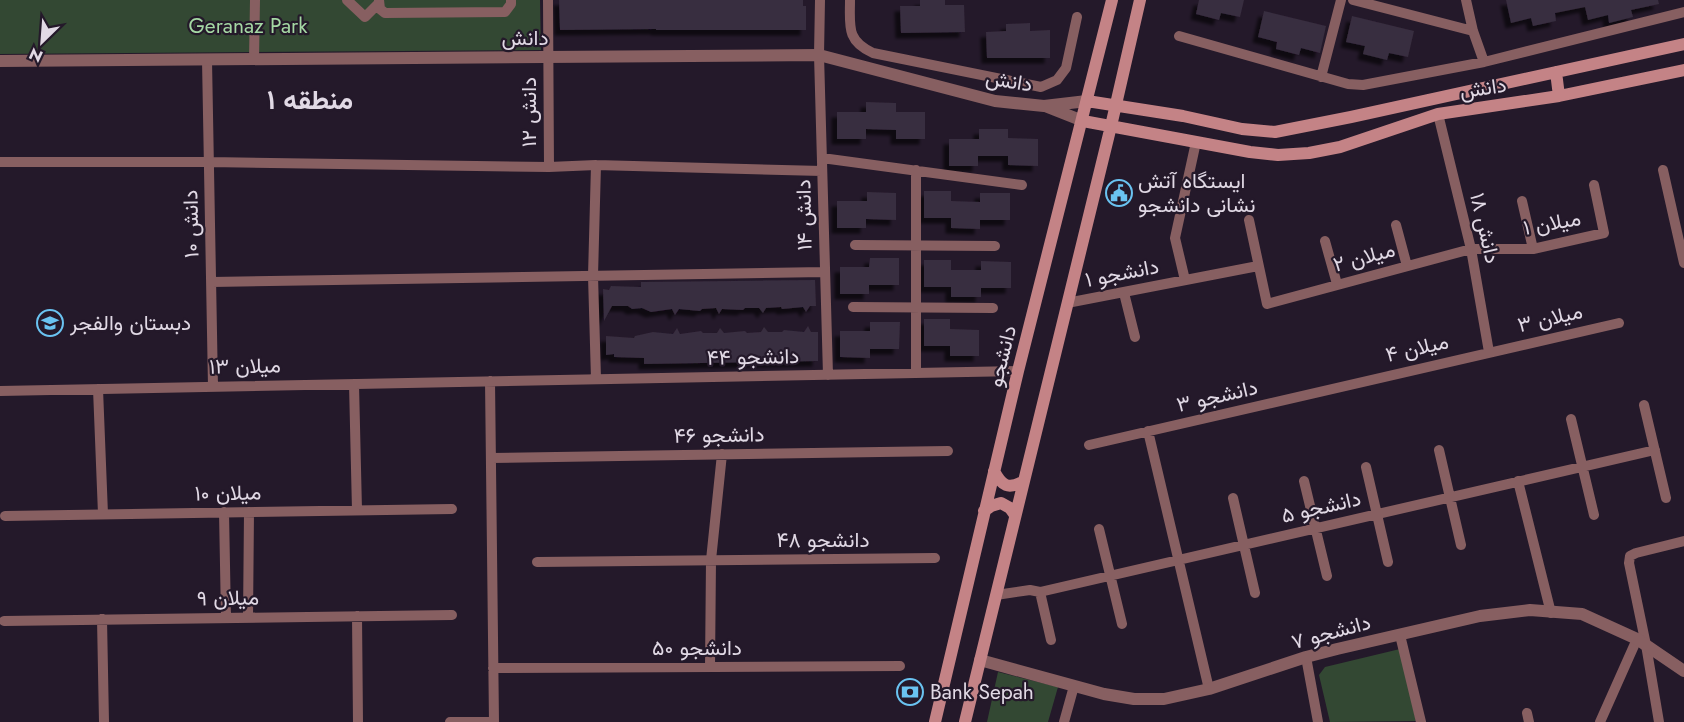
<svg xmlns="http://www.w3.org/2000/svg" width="1684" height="722" viewBox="0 0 1684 722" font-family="Jost,Vazirmatn,sans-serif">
<defs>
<filter id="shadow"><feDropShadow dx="-5.5" dy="5.5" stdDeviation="1.5" flood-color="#0009"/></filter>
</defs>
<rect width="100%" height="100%" fill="#24192a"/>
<path fill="#334833" d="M0 0H540L541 50 0 54Z
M1400 649 1416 721 1330 722 1319 675 1325 667Z
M998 672 1058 687 1048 722H987Z"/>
<path fill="#382d3f" filter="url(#shadow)" d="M559 0H803V6H806V30H656V29L560 30Z
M920 0H945V5H964L965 32 901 33 900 6H920Z
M1199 0H1244L1240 17 1221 13 1219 20 1196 14Z
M1506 0H1658L1659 4 1631 10 1633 17 1609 23 1608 15 1588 20 1585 7 1555 13 1556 21 1533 26 1531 18 1511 23Z
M1264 11 1326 26 1320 53 1301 48 1299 55 1276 49 1277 42 1258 37Z
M1352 16 1414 31 1408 57 1389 53 1387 60 1363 54 1365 46 1346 42Z
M1030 23V31L1050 30V58H987L986 32 1006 31V24Z
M866 102 896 103V112H925V139H896V130L866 129V139H837V112H866Z
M979 129H1008V138L1038 139V166L1008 165V156H978V166H949V139H979Z
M924 191H951V201L980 202V193H1010V220H980V229L951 228V218H924Z
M867 192 896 193V220L866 219V228H837V201H867Z
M870 258H899V285H869V294H840V267H869Z
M924 260H951V270H981V261L1011 262V288H981V297H951V287H924Z
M815 280 816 306H810L806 312 803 307 782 309 781 307 766 308 763 313 759 308H745L743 310 722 309 719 314 716 308 702 309 700 311 679 309 675 315 672 309 651 312 642 308 632 309 628 306H612L604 321 603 289 609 290 611 286 641 287V282Z
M924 319H950V329L979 330V356H950V346H924Z
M870 322H900L899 349H870V358L840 357V331H870Z
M808 326 811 332H818V361L644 364V358L614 357V354L606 355V336L634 338 635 336 653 332 673 334 677 328 680 334 701 331 703 333H717L720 328 724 333 745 331 747 333 761 332 764 327 768 332H782L784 330 804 332Z"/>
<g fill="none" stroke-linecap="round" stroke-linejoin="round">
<path stroke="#875f61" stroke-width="10" d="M347 0 365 17 379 3
M379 0 380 9 385 13 505 12 511 4V0
M548 0 549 167
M820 0 819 55 828 375
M850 0C850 26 846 41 873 53L1041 87 1057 80 1066 68 1077 17
M1353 0 1473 31
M1466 0 1473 31 1484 62
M1179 36 1348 84 1363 85 1484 62 1684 12
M207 60 213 387
M254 60 255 0
M1321 77 1341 0
M1438 114 1471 249 1489 352
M822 158 1022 185
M0 162H209L549 167 596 165 822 171
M1663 170 1684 263
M1522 201 1533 249
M1249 220 1267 304 1471 249H1533L1604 233 1594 185
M1396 225 1407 266
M1325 241 1337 284
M855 245 995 246
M1185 280 1175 238 1196 142
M212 282 824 272
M1124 293 1135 337
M1067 303 1258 266
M853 307 993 308
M916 373V170
M596 379 593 276 596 165
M490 381 494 722
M354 384 357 510
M98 389 103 514
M0 391 1018 371
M1644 405 1666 498
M1571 419 1594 515
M1148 431 1209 689
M1089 445 1619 323
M1439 450 1461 545
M491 458 948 451
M1366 467 1388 562
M1304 481 1327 576
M1518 481 1551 613
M1233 498 1255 593
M224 512 226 618
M5 516 452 509
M1099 529 1122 624
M537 562 935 558
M1040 592 1051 640
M996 595 1030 590 1040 592 1655 450
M357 616 358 722
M248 618 249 512
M102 619 104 722
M4 621 452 615
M1400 635 1421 722
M1306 657 1318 722
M710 667 711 560 722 454
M493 668 900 666
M1527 713 1529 722
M450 722H494
M1064 722 1074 686
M1600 722 1637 639
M1659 722 1646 645 1629 563 1630 556 1636 553 1684 541"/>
<path stroke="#875f61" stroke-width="12" d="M0 61 819 55 995 101 1044 106 1087 101
M1045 106 1083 121
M980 660 1104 694 1134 699H1164L1209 689 1306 657 1337 649 1480 616 1530 610 1582 614 1637 639 1684 671"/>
<path stroke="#c48386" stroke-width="12" d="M1556 72 1559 96
M1087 101 1183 116 1242 129 1275 132 1351 117 1684 44
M1083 121 1250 152 1278 155 1309 153 1340 147 1438 114 1559 96 1684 70
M994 471C1002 486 1008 490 1024 481
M984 511 991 506 1001 503 1010 508 1015 515
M935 722 1018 371 1112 0
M965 722 1111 126 1140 0"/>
</g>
<defs>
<symbol id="civic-ring" viewBox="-11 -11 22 22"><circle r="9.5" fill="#24192a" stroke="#6ac3f1" stroke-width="1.5"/><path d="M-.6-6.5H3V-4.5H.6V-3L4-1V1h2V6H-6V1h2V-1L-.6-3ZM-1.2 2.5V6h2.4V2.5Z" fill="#6ac3f1"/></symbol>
<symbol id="school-ring" viewBox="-11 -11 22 22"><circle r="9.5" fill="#24192a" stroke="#6ac3f1" stroke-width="1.5"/><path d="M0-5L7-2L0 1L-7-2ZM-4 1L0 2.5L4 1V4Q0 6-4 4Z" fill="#6ac3f1"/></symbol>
<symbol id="bank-ring" viewBox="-11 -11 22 22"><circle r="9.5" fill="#24192a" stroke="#6ac3f1" stroke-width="1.5"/><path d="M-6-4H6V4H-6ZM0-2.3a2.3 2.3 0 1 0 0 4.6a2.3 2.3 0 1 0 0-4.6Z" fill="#6ac3f1"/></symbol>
</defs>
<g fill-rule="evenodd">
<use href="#civic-ring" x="1104" y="178" width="30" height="30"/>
<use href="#school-ring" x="35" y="308" width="30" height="30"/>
<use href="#bank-ring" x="895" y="677" width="30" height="30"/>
</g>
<g text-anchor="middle" stroke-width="4.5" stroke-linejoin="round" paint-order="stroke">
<g font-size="21" fill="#a5d8a4" stroke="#24192a">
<text x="248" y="33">Geranaz Park</text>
</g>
<g font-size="21" fill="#e1d9e5" stroke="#24192a">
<text x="525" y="45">دانش</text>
<text transform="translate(1009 81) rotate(9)" y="7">دانش</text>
<text transform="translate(1483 88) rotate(-8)" y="7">دانش</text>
<text transform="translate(529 112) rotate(-90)" y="7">دانش ۱۲</text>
<text transform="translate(804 215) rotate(-91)" y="7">دانش ۱۴</text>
<text transform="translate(1552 223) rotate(-10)" y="7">میلان ۱</text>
<text transform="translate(191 224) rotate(-91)" y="7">دانش ۱۰</text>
<text transform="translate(1485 228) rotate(77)" y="7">دانش ۱۸</text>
<text transform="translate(1364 257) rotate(-15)" y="7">میلان ۲</text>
<text transform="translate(1122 273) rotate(-11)" y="7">دانشجو ۱</text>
<text transform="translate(1550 318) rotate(-13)" y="7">میلان ۳</text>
<text transform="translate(1417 348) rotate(-13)" y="7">میلان ۴</text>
<text transform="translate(1002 356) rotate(-76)" y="7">دانشجو</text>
<text transform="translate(753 357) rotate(-1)" y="7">دانشجو ۴۴</text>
<text transform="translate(245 366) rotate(-1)" y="7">میلان ۱۳</text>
<text transform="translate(1217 396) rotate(-13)" y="7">دانشجو ۳</text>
<text transform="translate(719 435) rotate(-1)" y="7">دانشجو ۴۶</text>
<text transform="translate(228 493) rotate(-1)" y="7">میلان ۱۰</text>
<text transform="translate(1321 507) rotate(-13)" y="7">دانشجو ۵</text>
<text x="823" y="547">دانشجو ۴۸</text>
<text transform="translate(228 598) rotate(-1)" y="7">میلان ۹</text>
<text transform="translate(1331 632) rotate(-15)" y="7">دانشجو ۷</text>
<text x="697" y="655">دانشجو ۵۰</text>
</g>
<g font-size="21" fill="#e1d9e5" stroke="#24192a" text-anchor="start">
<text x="1138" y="188">ایستگاه آتش<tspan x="1138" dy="24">نشانی دانشجو</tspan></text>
<text x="70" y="330">دبستان والفجر</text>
<text x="930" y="699">Bank Sepah</text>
</g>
<g font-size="27" font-weight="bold" fill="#e1d9e5" stroke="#24192a">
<text x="310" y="109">منطقه ۱</text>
</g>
</g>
<g transform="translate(42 42) rotate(205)" stroke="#24192a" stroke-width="4.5" paint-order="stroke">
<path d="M0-4.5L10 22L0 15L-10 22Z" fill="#e1d9e5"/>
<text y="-9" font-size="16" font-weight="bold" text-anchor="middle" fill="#e1d9e5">N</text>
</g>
</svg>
